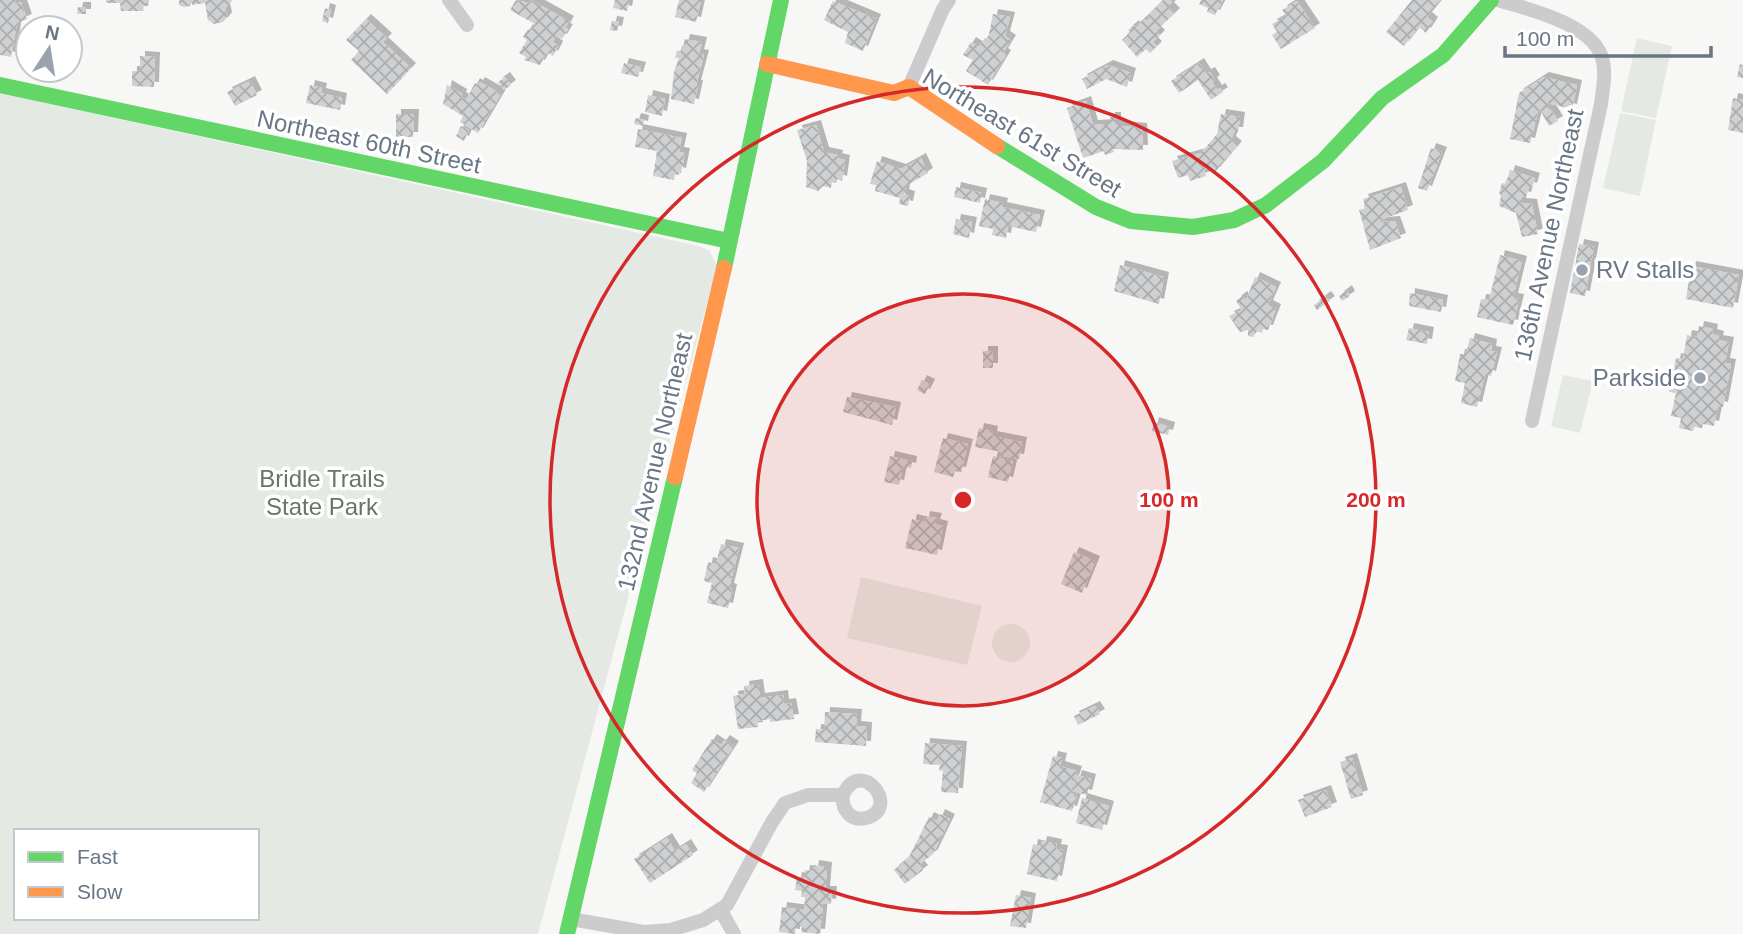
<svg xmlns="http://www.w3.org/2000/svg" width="1743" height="934" viewBox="0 0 1743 934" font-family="Helvetica,sans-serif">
<defs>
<pattern id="building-cross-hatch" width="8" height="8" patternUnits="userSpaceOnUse" patternTransform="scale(1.75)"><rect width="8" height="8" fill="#ced0d1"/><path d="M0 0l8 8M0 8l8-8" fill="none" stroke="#abadaf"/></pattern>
<filter id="shadow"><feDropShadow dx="5" dy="-5" stdDeviation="0" flood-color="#0004"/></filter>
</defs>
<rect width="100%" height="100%" fill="#f7f7f6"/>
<path fill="#e5e9e4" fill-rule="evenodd" d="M1637 38 1672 46 1656 118 1621 111Z
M0 93 699 246 710 251 717 266 538 934H0ZM16 831H257V918H16Z
M1620 113 1656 120 1640 196 1603 188Z
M1563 375 1593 381 1580 433 1551 426Z
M861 577 982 606 967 665 847 638Z
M992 643a19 19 0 1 1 38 0a19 19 0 1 1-38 0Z"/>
<path fill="url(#building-cross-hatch)" filter="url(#shadow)" d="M0 0H15L16 4 21 2 27 19 17 23 11 57 0 55Z
M106 0H148V3H144L143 11H121L120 3H106Z
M179 0H232L225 8 227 17 223 22 214 24 208 20 205 3 192 5V2L190 6 184 7 179 5Z
M516 0 529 3 531 0 569 21 565 28 568 29 562 39 556 36 553 42 558 46 553 56 547 52 540 65 524 60 526 57 519 53 527 40 523 37 528 29 531 31 535 24 510 10Z
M615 0H629L627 11 613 8Z
M679 0H701L696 22 675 17Z
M1163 0H1170L1173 3 1169 7 1175 13 1156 31 1160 35 1153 42 1157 46 1150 53 1146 49 1137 57 1122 40 1130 32 1128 30 1134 25 1135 27 1144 19 1146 21 1150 18 1148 15Z
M1201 0H1223L1215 15 1207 12 1208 8 1199 4Z
M1412 0H1441L1427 17 1433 22 1426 33 1419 27 1404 46 1386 32Z
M833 1 876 19 863 51 845 43 848 32 824 20Z
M1297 1 1315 28 1281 49 1272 35 1277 32 1272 24 1286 16 1282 10Z
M78 7H86V14H77Z
M325 8 331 10 328 23 322 21Z
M993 14 1010 17 1005 36 1011 40 1003 53 1006 55 988 85 966 71 973 60 963 55 971 42 979 47 985 38 988 39Z
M366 19 387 38 383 42 411 68 387 94 351 60 359 51 346 40Z
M612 21 619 22 617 31 610 30Z
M685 39 702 42 699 54 704 55 696 85H698L694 104 671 99 674 72 679 58H675L677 51H682Z
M140 56 155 57 154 87 132 86V71H140Z
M624 63 641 67 638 77 621 73Z
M1199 63 1206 74 1210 72 1215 80 1212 82 1217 90 1220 88 1223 92 1211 100 1198 80 1179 93 1171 81Z
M1740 64 1743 65V78L1737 77Z
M1108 65 1131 73 1127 87 1106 79 1087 89 1082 79Z
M505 77 511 85 504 90 498 82Z
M1544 77 1577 85 1572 109 1547 103 1558 121 1549 126 1539 108 1530 143 1510 139 1519 93Z
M250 81 257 95 235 106 227 92Z
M480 82 501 94 478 133 460 122 463 116 443 104 447 85 462 94 461 97 466 100 475 83 478 85Z
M310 85 322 88 321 93 342 98 340 110 306 103Z
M648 95 665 99 662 116 645 112Z
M1733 98 1743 100V133L1728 130Z
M1086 101 1093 125 1110 124V117H1116V124H1122L1121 126 1142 128 1143 150 1113 149 1114 152 1105 155 1104 151 1083 158 1067 108Z
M396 114H414L413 137H396Z
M1221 114 1240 117 1238 132H1234L1231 141 1237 146 1215 172 1210 167 1204 169 1206 176 1190 181 1188 175 1178 178 1172 161 1201 153 1217 134Z
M636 118 644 120 643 126 634 124Z
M816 125 824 152 838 155 837 158 845 160 842 181 837 179V182L832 181 831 188 823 186 818 191 806 187 807 161 797 130Z
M461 126 469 130 464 141 456 136Z
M638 129 682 138 679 152 685 153 681 173 675 171 674 180 653 176 657 151 635 147Z
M1431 148 1442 152 1427 191 1418 188Z
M921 158 928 173 906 186 904 194 910 196 908 206 899 204 900 198 875 191 876 185 870 184 877 161 901 169Z
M1510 170 1535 178 1532 188 1529 187 1526 197 1522 196 1521 203 1532 204 1538 234 1522 237 1516 213 1499 206 1501 196 1499 193 1502 183 1506 184Z
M956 187 982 193 980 203 954 197Z
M1401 187 1408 210 1380 220 1381 222 1395 221 1401 238 1370 250 1359 210 1366 208 1363 199Z
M985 199 1003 203 1002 207 1040 215 1036 232 1008 226 1006 238 992 235 993 229 979 226Z
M956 219 972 222 969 238 953 234Z
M1579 244 1594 247 1585 296 1570 293Z
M1500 255 1522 261 1513 298 1519 299 1513 325 1477 317 1481 299 1489 300Z
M1120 265 1164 277 1159 304 1114 291Z
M1691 266 1739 275 1733 308 1686 299Z
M1255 277 1276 287 1268 305 1276 309 1268 330 1263 329 1262 333 1257 331 1253 337 1248 336V330L1240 332 1229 316 1242 310 1236 301 1242 296 1246 300Z
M1347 290 1350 296 1342 301 1339 296Z
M1410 293 1443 300 1441 312 1409 306Z
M1326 296 1330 301 1317 310 1314 305Z
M1699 326 1713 329 1712 334 1719 336 1718 340 1729 342 1725 363 1731 364 1723 407 1718 406 1714 426 1703 424 1702 428 1694 427 1693 431 1679 428 1681 418 1671 416 1676 393 1669 392 1676 358 1683 359 1687 335 1697 337Z
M1409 328 1429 332 1427 344 1406 340Z
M1470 338 1492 344 1491 351 1497 352 1491 376 1485 374 1477 407 1461 403 1465 383 1455 381 1460 354H1466Z
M983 351H993V368H983Z
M922 380 930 384 925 394 917 390Z
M847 397 896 407 892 425 843 412Z
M1154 422 1170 427 1168 435 1152 431Z
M979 428 993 431 992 436 1022 442 1019 459 1001 456 1002 452 975 447Z
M943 438 968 444 961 472 955 471 953 477 934 472Z
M890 456 912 461 911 468 903 466 899 485 884 482Z
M993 456 1013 461 1008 482 988 477Z
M925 516 937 518 935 524 943 526 937 555 905 548 912 519 924 522Z
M721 544 739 548 729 588 732 589 728 608 707 603 712 583 704 581 708 562 716 564Z
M1074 552 1095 561 1082 593 1061 584Z
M758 684 760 698 783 695 784 704 791 703 794 719 770 722V719L757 721 758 727 738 729 733 696 745 694 744 686Z
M1095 706 1100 714 1078 725 1074 716Z
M825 712 857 714 856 726 867 727 866 746 815 742 816 729 824 730Z
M712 739 721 745 725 740 734 746 704 792 691 783 697 773 692 770Z
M925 743 962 746 958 793 941 792 943 771 939 770 940 765 923 764Z
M1053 756 1062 758 1060 766 1077 771 1070 793 1077 795 1072 811 1040 802Z
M1352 758 1363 795 1351 799 1340 762Z
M1077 775 1091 779 1087 795 1072 791Z
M1326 790 1332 807 1305 817 1298 800Z
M1082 798 1109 806 1102 830 1076 823Z
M940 814 950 819 933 854 919 865 923 870 905 884 894 870 909 857 929 817 937 821Z
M667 838 675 851 686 844 693 855 650 883 634 859Z
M1042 841 1057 844 1056 849 1063 850 1057 881 1027 874 1033 844 1041 846Z
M814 865 827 867 825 891H832L831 904 823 903 820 934 801 932 802 926H796L795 934 779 932 782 907 804 910 805 897H801L802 891 795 890 797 877 804 878 805 870 813 871Z
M1016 895 1031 898 1026 928 1010 926Z"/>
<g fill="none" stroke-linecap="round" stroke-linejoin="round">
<path stroke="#ccccce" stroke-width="14" d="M449 0 467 25
M1498 0C1527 9 1589 23 1601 55 1607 70 1603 88 1601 104L1532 421
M909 87 943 9 949 0
M720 909 734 934
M571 919 644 932 671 930 703 920 727 905 772 822 785 803 808 795H843C841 808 850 822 866 818 902 809 861 755 843 795"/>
<path stroke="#63d668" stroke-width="16" d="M0 85 729 241
M997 146 1096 207 1131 221 1193 227 1234 220 1266 205 1323 161 1382 98 1443 55 1491 0
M724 268 781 0
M567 934 675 477"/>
<path stroke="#ff974d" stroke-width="16" d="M767 64 894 93 909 87 997 146
M675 477 724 268"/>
</g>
<circle cx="963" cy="500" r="206" fill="#d62828" fill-opacity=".12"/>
<g fill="none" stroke="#d62828" stroke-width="3.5">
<circle cx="963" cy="500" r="206"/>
<circle cx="963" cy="500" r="413"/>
</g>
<g fill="#9aa3ad" stroke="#fff" stroke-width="2.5">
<circle cx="1582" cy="270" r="7"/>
<circle cx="1700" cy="378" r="7"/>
</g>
<g text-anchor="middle" stroke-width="7" stroke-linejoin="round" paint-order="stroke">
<g font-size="24" fill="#687686" stroke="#fff">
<text transform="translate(1022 133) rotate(31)" y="8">Northeast 61st Street</text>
<text transform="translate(369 142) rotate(12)" y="8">Northeast 60th Street</text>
<text transform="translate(1549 235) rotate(-78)" y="8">136th Avenue Northeast</text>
<text transform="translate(655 462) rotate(-77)" y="8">132nd Avenue Northeast</text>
</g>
<g font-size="24" fill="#687686" stroke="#fff" text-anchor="start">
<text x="1596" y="278">RV Stalls</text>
<text x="1686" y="386" text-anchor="end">Parkside</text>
</g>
<g font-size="24" fill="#657863" stroke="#fff">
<text x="322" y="487">Bridle Trails<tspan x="322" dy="28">State Park</tspan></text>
</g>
</g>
<circle cx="963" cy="500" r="10" fill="#d62828" stroke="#fff" stroke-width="3.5"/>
<g font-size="21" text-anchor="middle" font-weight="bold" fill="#d62828" stroke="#fff" stroke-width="7" stroke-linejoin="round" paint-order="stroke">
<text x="1169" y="507">100 m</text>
<text x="1376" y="507">200 m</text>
</g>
<rect x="14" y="829" width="245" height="91" fill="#ffffff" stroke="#c3c8cf" stroke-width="2"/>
<rect x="28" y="852" width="35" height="10" fill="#63d668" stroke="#c3c8cf" stroke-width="2"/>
<text x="77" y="864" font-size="21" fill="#687686">Fast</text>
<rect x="28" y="887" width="35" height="10" fill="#ff974d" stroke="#c3c8cf" stroke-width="2"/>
<text x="77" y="899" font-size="21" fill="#687686">Slow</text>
<g transform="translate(49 49) rotate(12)"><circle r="33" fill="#ffffff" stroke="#c3c8cf" stroke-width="2"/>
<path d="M0-5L12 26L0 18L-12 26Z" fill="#9aa3ad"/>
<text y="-10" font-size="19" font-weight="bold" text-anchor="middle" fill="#687686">N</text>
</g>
<path d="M1505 46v10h206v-10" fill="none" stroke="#687686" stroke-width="3.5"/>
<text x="1516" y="46" font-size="21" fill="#687686" stroke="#ffffff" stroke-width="5" paint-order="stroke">100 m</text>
</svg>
